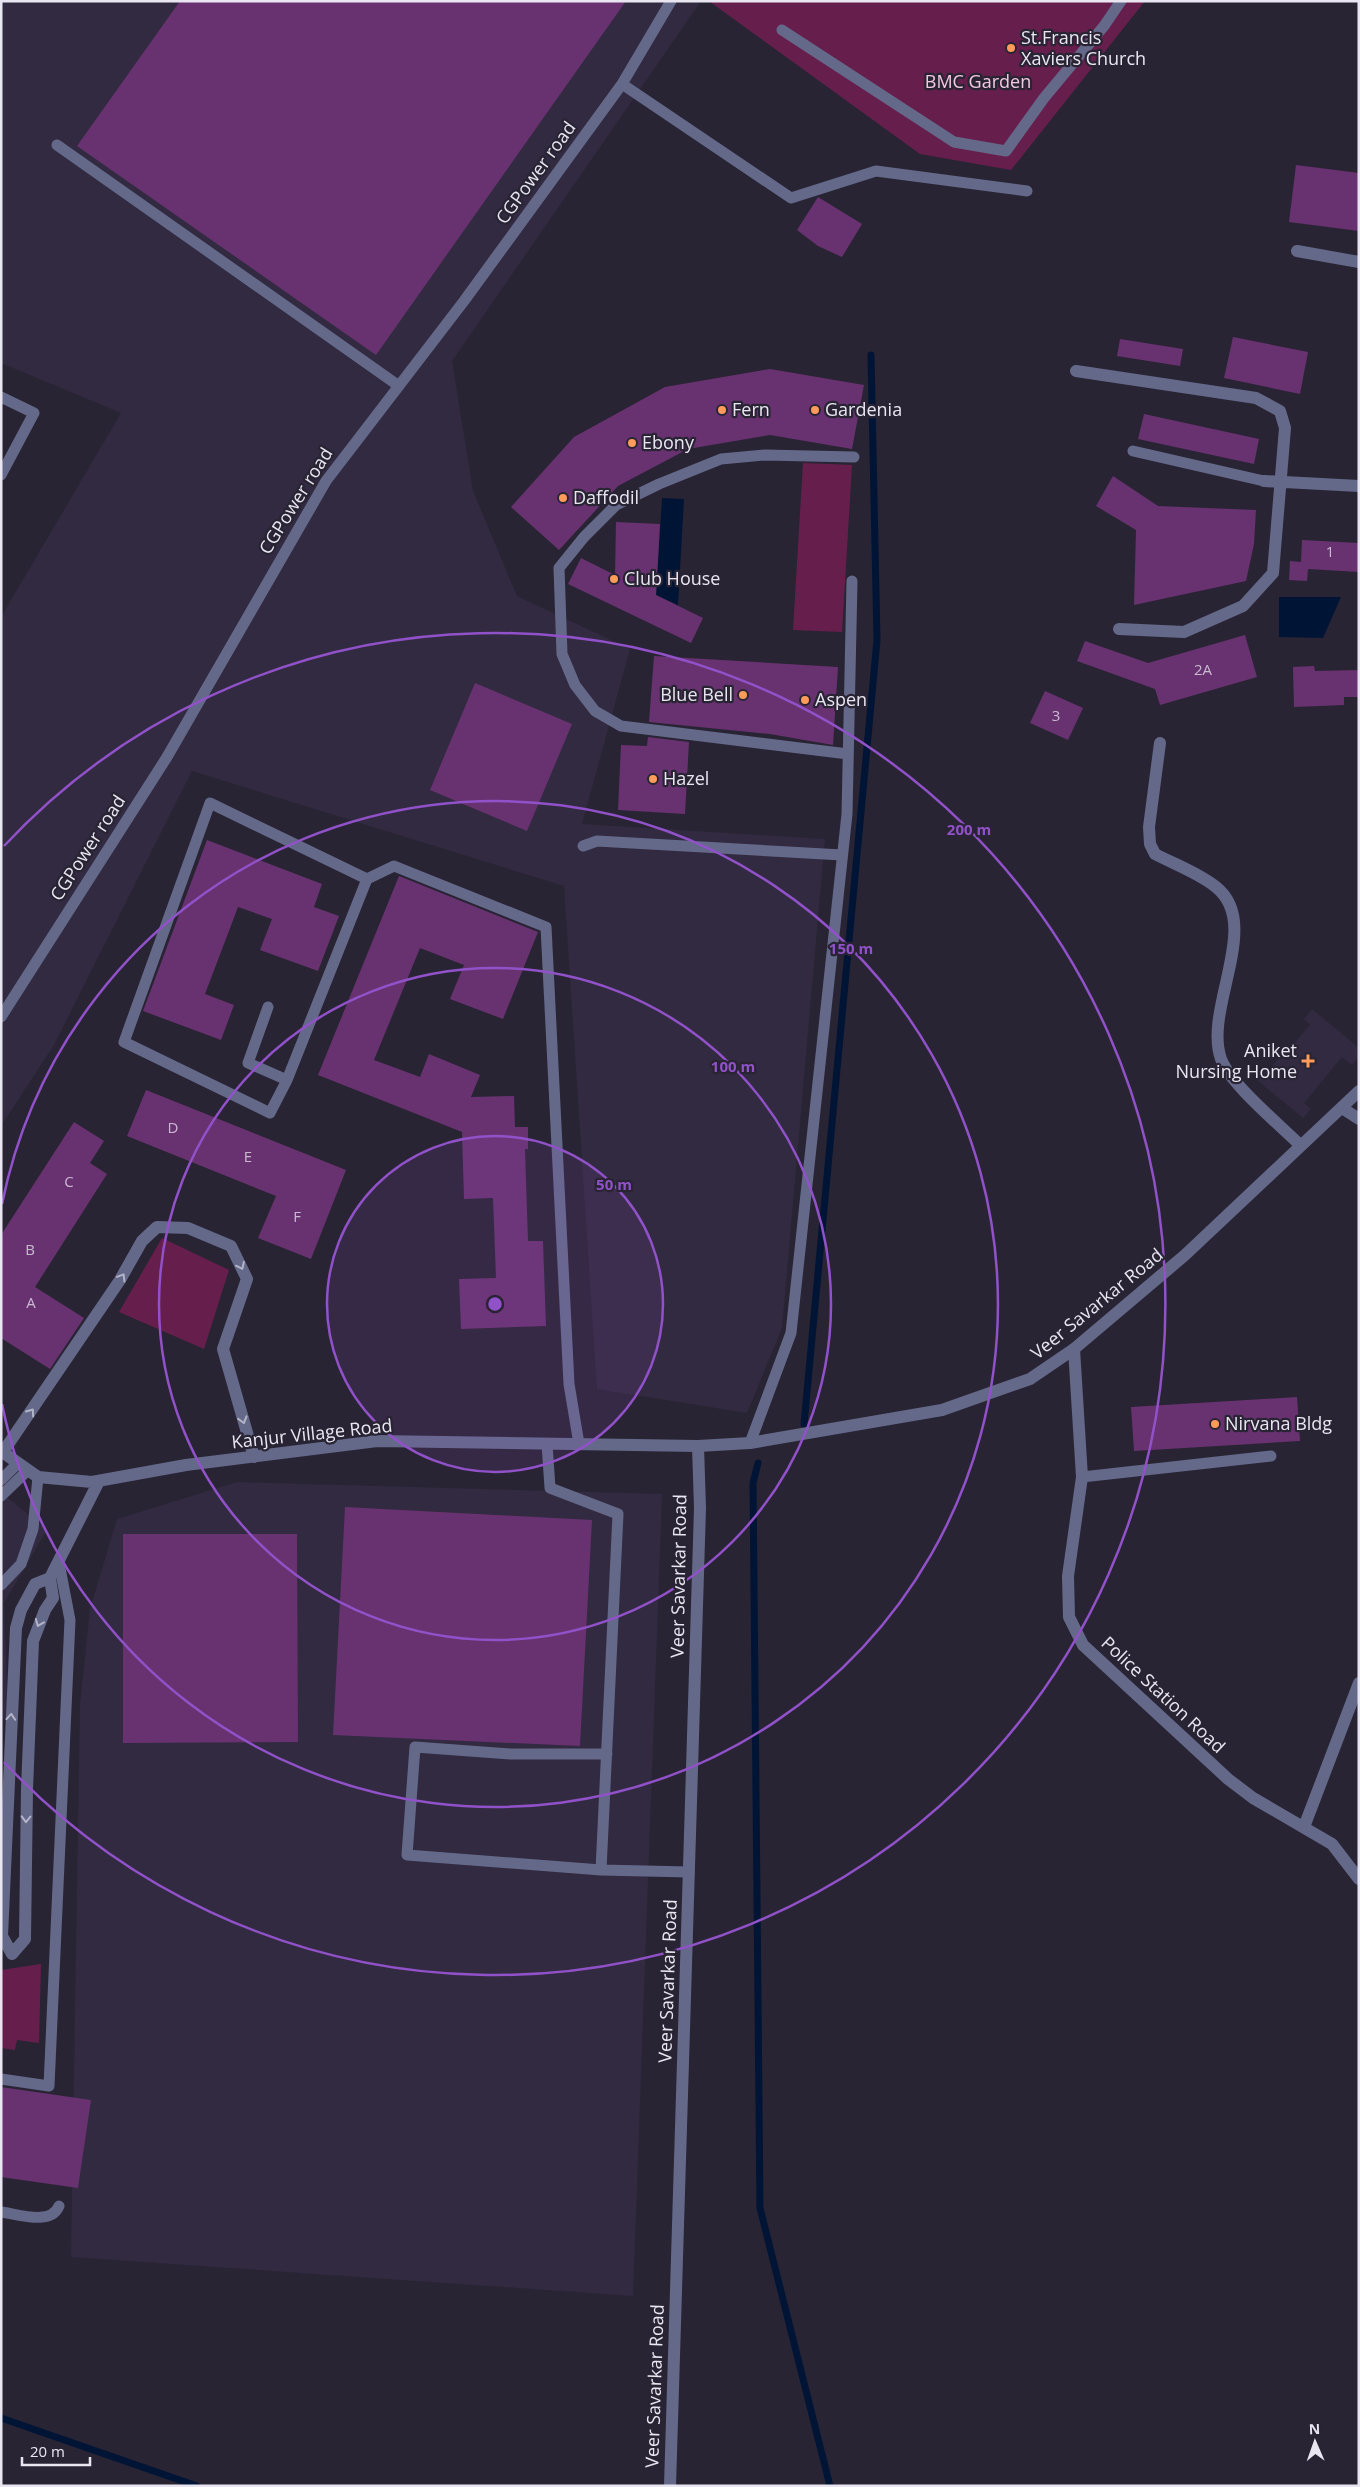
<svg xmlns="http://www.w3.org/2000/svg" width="1360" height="2487" viewBox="0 0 1360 2487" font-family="'Open Sans',sans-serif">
<rect width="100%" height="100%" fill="#292434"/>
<path fill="#322a40" d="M1 1H701L452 361 473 491 517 596 630 649 582 824 825 839 782 1328 747 1413 597 1389 564 886 192 771 54 1045 1 1126V617L121 413 1 363Z
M1312 1009 1359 1048V1057L1352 1065 1342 1057 1304 1103 1311 1109 1303 1118 1257 1080 1267 1068 1269 1070 1282 1054 1284 1055 1310 1025 1304 1019Z
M237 1482 662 1494 633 2296 71 2257 80 1704 90 1609 117 1519Z
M1 1492 47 1530 4 1603 8 1718 1 1720Z"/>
<path fill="#661f4c" d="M709 1H1145L1011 170 920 154Z
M803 463 852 465 842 632 793 630Z
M162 1238 229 1270 204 1349 119 1312Z
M41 1964 39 2043 17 2040 15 2050 1 2048V1970Z"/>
<path fill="#001535" d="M662 498 684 499 678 605 656 595Z
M1279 597H1341L1323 638 1279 637Z"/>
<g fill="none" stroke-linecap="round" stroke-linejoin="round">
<path stroke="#001535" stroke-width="7" d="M804 1424 877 640 871 355
M758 1463 753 1483 760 2208 830 2486
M1 2418 197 2486"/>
</g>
<path fill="#683270" d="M180 1H626L376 355 77 146Z
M1296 165 1359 173V231L1289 222Z
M818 197 862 224 842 257 818 246 797 230Z
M1233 337 1308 352 1300 394 1224 378Z
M1120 339 1183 349 1180 366 1117 356Z
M770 369 864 385 852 449 770 435 688 449 618 486 559 550 511 507 574 437 665 387Z
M1144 414 1259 439 1254 464 1138 439Z
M1113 476 1158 506 1256 510 1254 544 1246 581 1134 605 1136 530 1096 506Z
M616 522 660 524 656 595 703 618 691 643 568 584 581 558 615 575Z
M1302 540 1359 543V572L1308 569 1307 581 1289 580 1290 561 1301 562Z
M1245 635 1257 677 1160 705 1155 689 1077 661 1085 641 1148 663Z
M654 656 838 667 833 745 770 734 649 722Z
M1314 666 1315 671 1359 670V697H1344V705L1294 707 1293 667Z
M475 683 572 724 527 831 430 790Z
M1045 691 1083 708 1068 740 1030 723Z
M648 737 689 742 685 814 618 810 621 745 647 746Z
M207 840 322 884 314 907 339 916 318 971 260 950 272 919 238 907 205 994 234 1005 221 1040 143 1011Z
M399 876 538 932 503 1019 450 999 464 965 420 948 374 1060 420 1077 429 1054 480 1075 471 1097 514 1096 515 1127H528V1149H525L528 1241H543L546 1326 461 1329 459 1279 496 1278 493 1198 464 1199 462 1132 318 1075Z
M146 1090 346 1170 311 1259 258 1238 276 1196 127 1136Z
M74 1122 104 1141 90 1163 107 1174 35 1287 84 1318 50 1369 1 1338V1235Z
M1297 1397 1300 1441 1134 1451 1131 1407Z
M345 1507 592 1520 580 1746 333 1735Z
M123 1534H297L298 1742 123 1743Z
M1 2087 91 2100 78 2188 1 2177Z"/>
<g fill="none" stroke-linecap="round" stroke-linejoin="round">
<path stroke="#64698a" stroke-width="11" d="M782 30 954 142 1006 151 1044 98 1104 26 1121 1
M622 84 791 198 876 171 1027 191
M57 145 399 386
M1 397 34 413 1 475
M1133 451 1264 481
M848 754 621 726 595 711 575 685 562 654 559 568 584 537 616 505 659 484 721 459 765 455 854 457
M583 846 597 841 842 855
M367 879 210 803 124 1042 270 1113 287 1080 367 879 394 866 546 927 569 1384 579 1444
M268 1007 248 1063 287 1080
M1 1017 167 757 326 481 464 301 622 84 671 1
M750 1443 791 1333 847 814 852 581
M547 1444 550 1488 618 1514 601 1870 689 1872
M1082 1477 1271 1456
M1 1480 18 1463
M1 1496 28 1470
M1 1585 21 1564 33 1529 38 1477
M601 1870 407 1855 415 1747 511 1754H607
M1 2079 49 2086 70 1620 59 1563
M1 2212C18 2214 51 2226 59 2206"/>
<path stroke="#64698a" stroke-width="12" d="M1297 251 1359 262
M1076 371 1256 398 1280 411 1285 428 1273 573 1243 606 1184 632 1119 629
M1264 481 1359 486
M1160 743 1149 827 1150 844 1155 854C1174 864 1199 873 1216 887 1263 924 1203 1009 1221 1059 1231 1085 1279 1124 1300 1145
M1342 1108 1359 1119
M1074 1349 1082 1477 1068 1576 1069 1617 1083 1645 1228 1779 1253 1798 1332 1844 1359 1879
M1 1451 38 1477 92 1482 186 1465 377 1441 698 1446
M3 1452 120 1280 142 1241 157 1227 188 1228 231 1246 247 1279 223 1349 254 1457
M50 1578 35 1584 21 1610 16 1628 2 1936 12 1954 25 1939 27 1789 33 1641 45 1610 53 1598 50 1578 99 1481
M1304 1827 1359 1683"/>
<path stroke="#64698a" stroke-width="12" d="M670 2486 700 1508 698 1446 750 1443 942 1410 1030 1379 1074 1349 1185 1255 1359 1091"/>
</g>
<defs><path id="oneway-chevron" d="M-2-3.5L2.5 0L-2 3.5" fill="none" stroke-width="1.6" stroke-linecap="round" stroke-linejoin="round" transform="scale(1.25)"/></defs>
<g stroke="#b4b4c8">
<use href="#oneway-chevron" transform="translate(241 1266) rotate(64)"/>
<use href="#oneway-chevron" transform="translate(122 1277) rotate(-59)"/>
<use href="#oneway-chevron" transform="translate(31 1412) rotate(-55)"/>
<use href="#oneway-chevron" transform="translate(243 1420) rotate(74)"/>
<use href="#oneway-chevron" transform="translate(39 1623) rotate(112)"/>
<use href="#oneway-chevron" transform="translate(11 1717) rotate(-86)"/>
<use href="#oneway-chevron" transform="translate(26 1819) rotate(91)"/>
</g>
<circle cx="495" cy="1304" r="168" fill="#9151c9" fill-opacity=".12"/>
<g fill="none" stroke="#9151c9" stroke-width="2.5">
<circle cx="495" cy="1304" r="168"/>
<circle cx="495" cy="1304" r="336"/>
<path d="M2 1204A503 503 0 1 1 2 1404"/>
<path d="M4 846A671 671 0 1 1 4 1762"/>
</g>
<g fill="#ff9b5b" stroke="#292434" stroke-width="2">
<circle cx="1011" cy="48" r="5"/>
<circle cx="722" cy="410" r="5"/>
<circle cx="815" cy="410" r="5"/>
<circle cx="632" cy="443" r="5"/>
<circle cx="563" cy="498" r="5"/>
<circle cx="614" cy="579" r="5"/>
<circle cx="743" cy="695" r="5"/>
<circle cx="805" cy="700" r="5"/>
<circle cx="653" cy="779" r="5"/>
<path d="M1305.5 1053.5h5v5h5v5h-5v5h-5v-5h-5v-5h5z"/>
<circle cx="1215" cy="1424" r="5"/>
</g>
<g text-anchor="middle" stroke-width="4.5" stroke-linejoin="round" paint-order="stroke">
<g font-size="15" fill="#cab9d1">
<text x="1330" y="557">1</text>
<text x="1203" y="675">2A</text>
<text x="1056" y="721">3</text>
<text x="173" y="1133">D</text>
<text x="248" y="1162">E</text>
<text x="69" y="1187">C</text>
<text x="297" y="1222">F</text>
<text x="30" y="1255">B</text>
<text x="31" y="1308">A</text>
</g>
<g font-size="18" fill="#eae6f1" stroke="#292434" text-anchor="start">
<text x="1021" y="44">St.Francis<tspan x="1021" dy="21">Xaviers Church</tspan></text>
<text x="732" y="416">Fern</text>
<text x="825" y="416">Gardenia</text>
<text x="642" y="449">Ebony</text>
<text x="573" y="504">Daffodil</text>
<text x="624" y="585">Club House</text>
<text x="733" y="701" text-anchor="end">Blue Bell</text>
<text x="815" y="706">Aspen</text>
<text x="663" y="785">Hazel</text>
<text x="1297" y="1057" text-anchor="end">Aniket<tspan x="1297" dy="21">Nursing Home</tspan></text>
<text x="1225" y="1430">Nirvana Bldg</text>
</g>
<g font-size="18" fill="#f4c7df" stroke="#292434">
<text x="978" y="88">BMC Garden</text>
</g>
<g font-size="18" fill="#eae6f1" stroke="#292434">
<text transform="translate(536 173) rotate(-54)" y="6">CGPower road</text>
<text transform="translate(296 501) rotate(-58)" y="6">CGPower road</text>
<text transform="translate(88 848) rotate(-57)" y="6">CGPower road</text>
<text transform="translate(1097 1304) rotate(-39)" y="6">Veer Savarkar Road</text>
<text transform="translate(312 1434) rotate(-6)" y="6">Kanjur Village Road</text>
<text transform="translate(679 1576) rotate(-89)" y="6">Veer Savarkar Road</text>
<text transform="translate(1163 1695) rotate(43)" y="6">Police Station Road</text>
<text transform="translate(668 1981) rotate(-88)" y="6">Veer Savarkar Road</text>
<text transform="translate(655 2386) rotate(-88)" y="6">Veer Savarkar Road</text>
</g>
</g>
<circle cx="495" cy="1304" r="8" fill="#9151c9" stroke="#292434" stroke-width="2.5"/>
<g font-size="15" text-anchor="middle" font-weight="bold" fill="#9151c9" stroke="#292434" stroke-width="4.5" stroke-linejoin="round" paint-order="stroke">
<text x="969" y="835">200 m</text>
<text x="851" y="954">150 m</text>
<text x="733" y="1072">100 m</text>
<text x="614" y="1190">50 m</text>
</g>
<rect width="1360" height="2487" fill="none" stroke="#eae6f1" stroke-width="5"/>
<g transform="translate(1315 2442) rotate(358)" stroke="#292434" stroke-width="4" paint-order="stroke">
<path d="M0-4L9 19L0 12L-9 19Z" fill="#eae6f1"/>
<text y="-8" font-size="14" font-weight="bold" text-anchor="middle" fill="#eae6f1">N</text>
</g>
<path d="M22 2457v8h68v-8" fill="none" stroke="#eae6f1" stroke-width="2.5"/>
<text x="30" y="2457" font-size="15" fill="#eae6f1" stroke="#292434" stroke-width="4" paint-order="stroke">20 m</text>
</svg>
